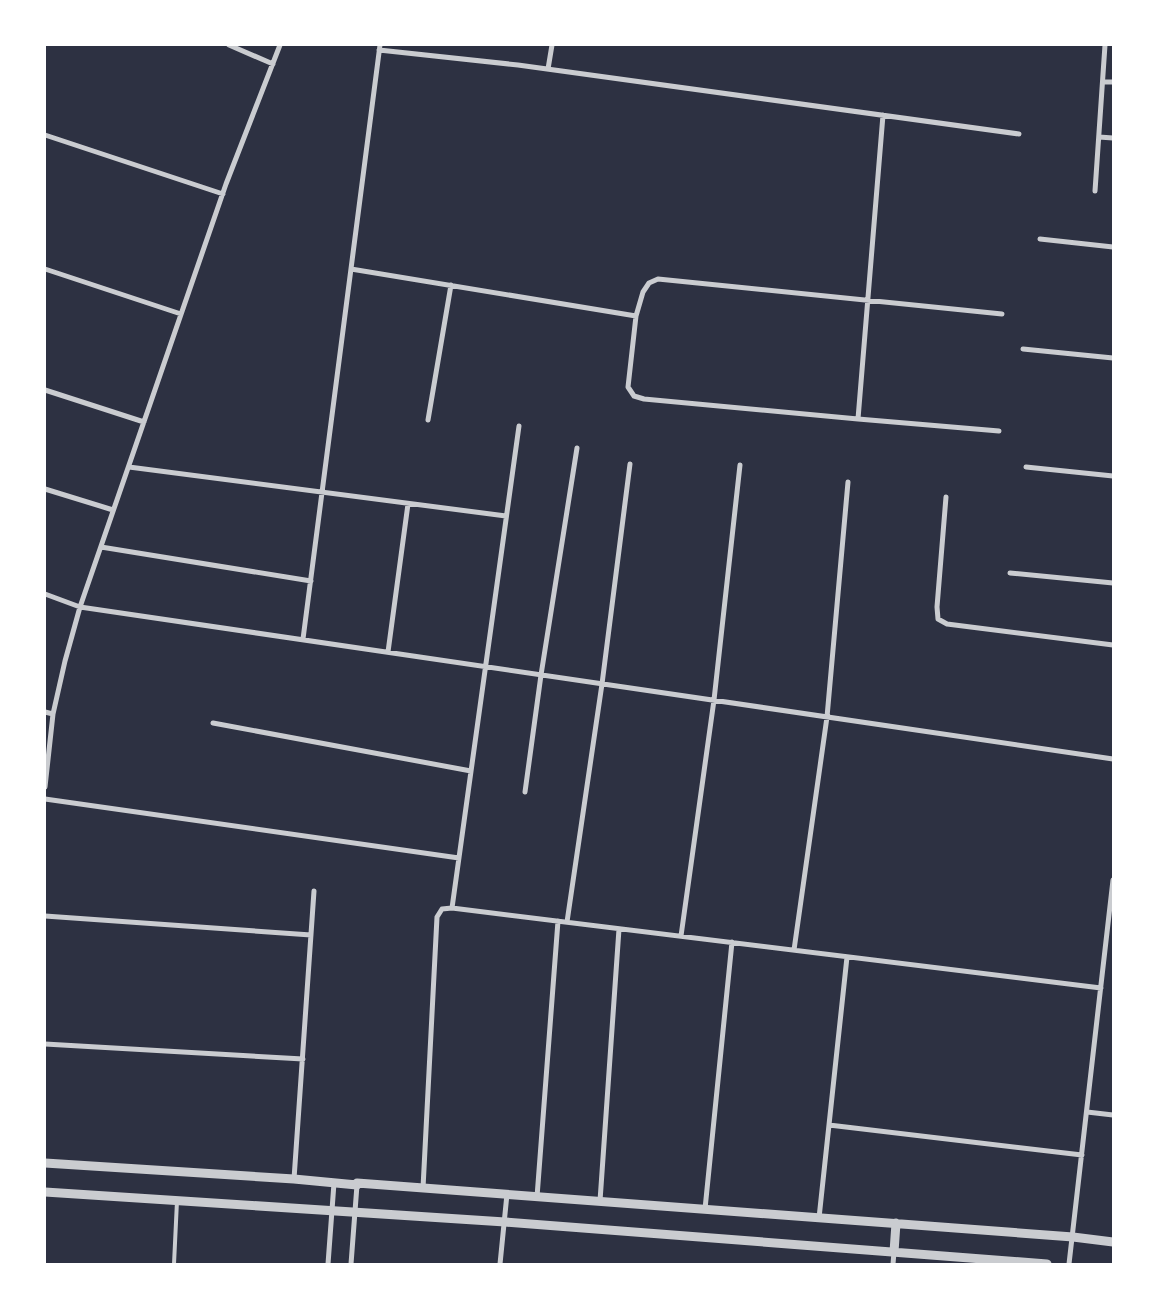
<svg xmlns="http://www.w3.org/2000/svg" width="1158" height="1309" viewBox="0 0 1158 1309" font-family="Bitter,serif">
<rect width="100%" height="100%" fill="#2d3142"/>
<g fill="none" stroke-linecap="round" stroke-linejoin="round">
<path stroke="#caccd0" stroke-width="4" d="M174 1264 177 1201"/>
<path stroke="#caccd0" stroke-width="5" d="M229 45 273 64
M379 50 518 65 1019 134
M548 69 552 45
M1103 82H1113
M45 135 223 194
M1099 137 1113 138
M1095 191 1105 45
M1040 239 1113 247
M45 269 181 314
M351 269 636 316
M1023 349 1113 358
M45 390 144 422
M858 419 883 115
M428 420 451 285
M999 431 858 419 644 399 634 396 628 387 636 316 643 292 649 283 658 279 1002 314
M129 467 506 516
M1026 467 1113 476
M45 489 113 510
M946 497 937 607 938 619 947 624 1113 645
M101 547 311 581
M1010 573 1113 583
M45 594 80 607 1113 759
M303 639 380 45
M388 652 408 504
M45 712 53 714
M213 723 471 771
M45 787 53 714 65 661 80 607 226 184 280 45
M525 792 541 675 577 448
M45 799 459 858
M452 908 519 426
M45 916 311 935
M567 922 602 684 630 464
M681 936 714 700 740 465
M794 950 827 717 848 482
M45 1044 303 1059
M1087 1112 1113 1115
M829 1125 1082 1155
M294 1179 314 891
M423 1188 437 917 442 909 452 908 1101 988
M537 1197 558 921
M600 1201 619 929
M705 1209 732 942
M819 1218 847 957
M328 1264 334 1183
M351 1264 357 1185
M500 1264 507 1194
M893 1264 894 1252
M1069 1264 1113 880"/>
<path stroke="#caccd0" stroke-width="9" d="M45 1163 294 1179 357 1185V1183L1073 1237 1113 1242
M45 1192 505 1222 1047 1264
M894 1252 896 1223"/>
</g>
<rect width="1158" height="1309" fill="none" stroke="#ffffff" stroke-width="92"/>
</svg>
